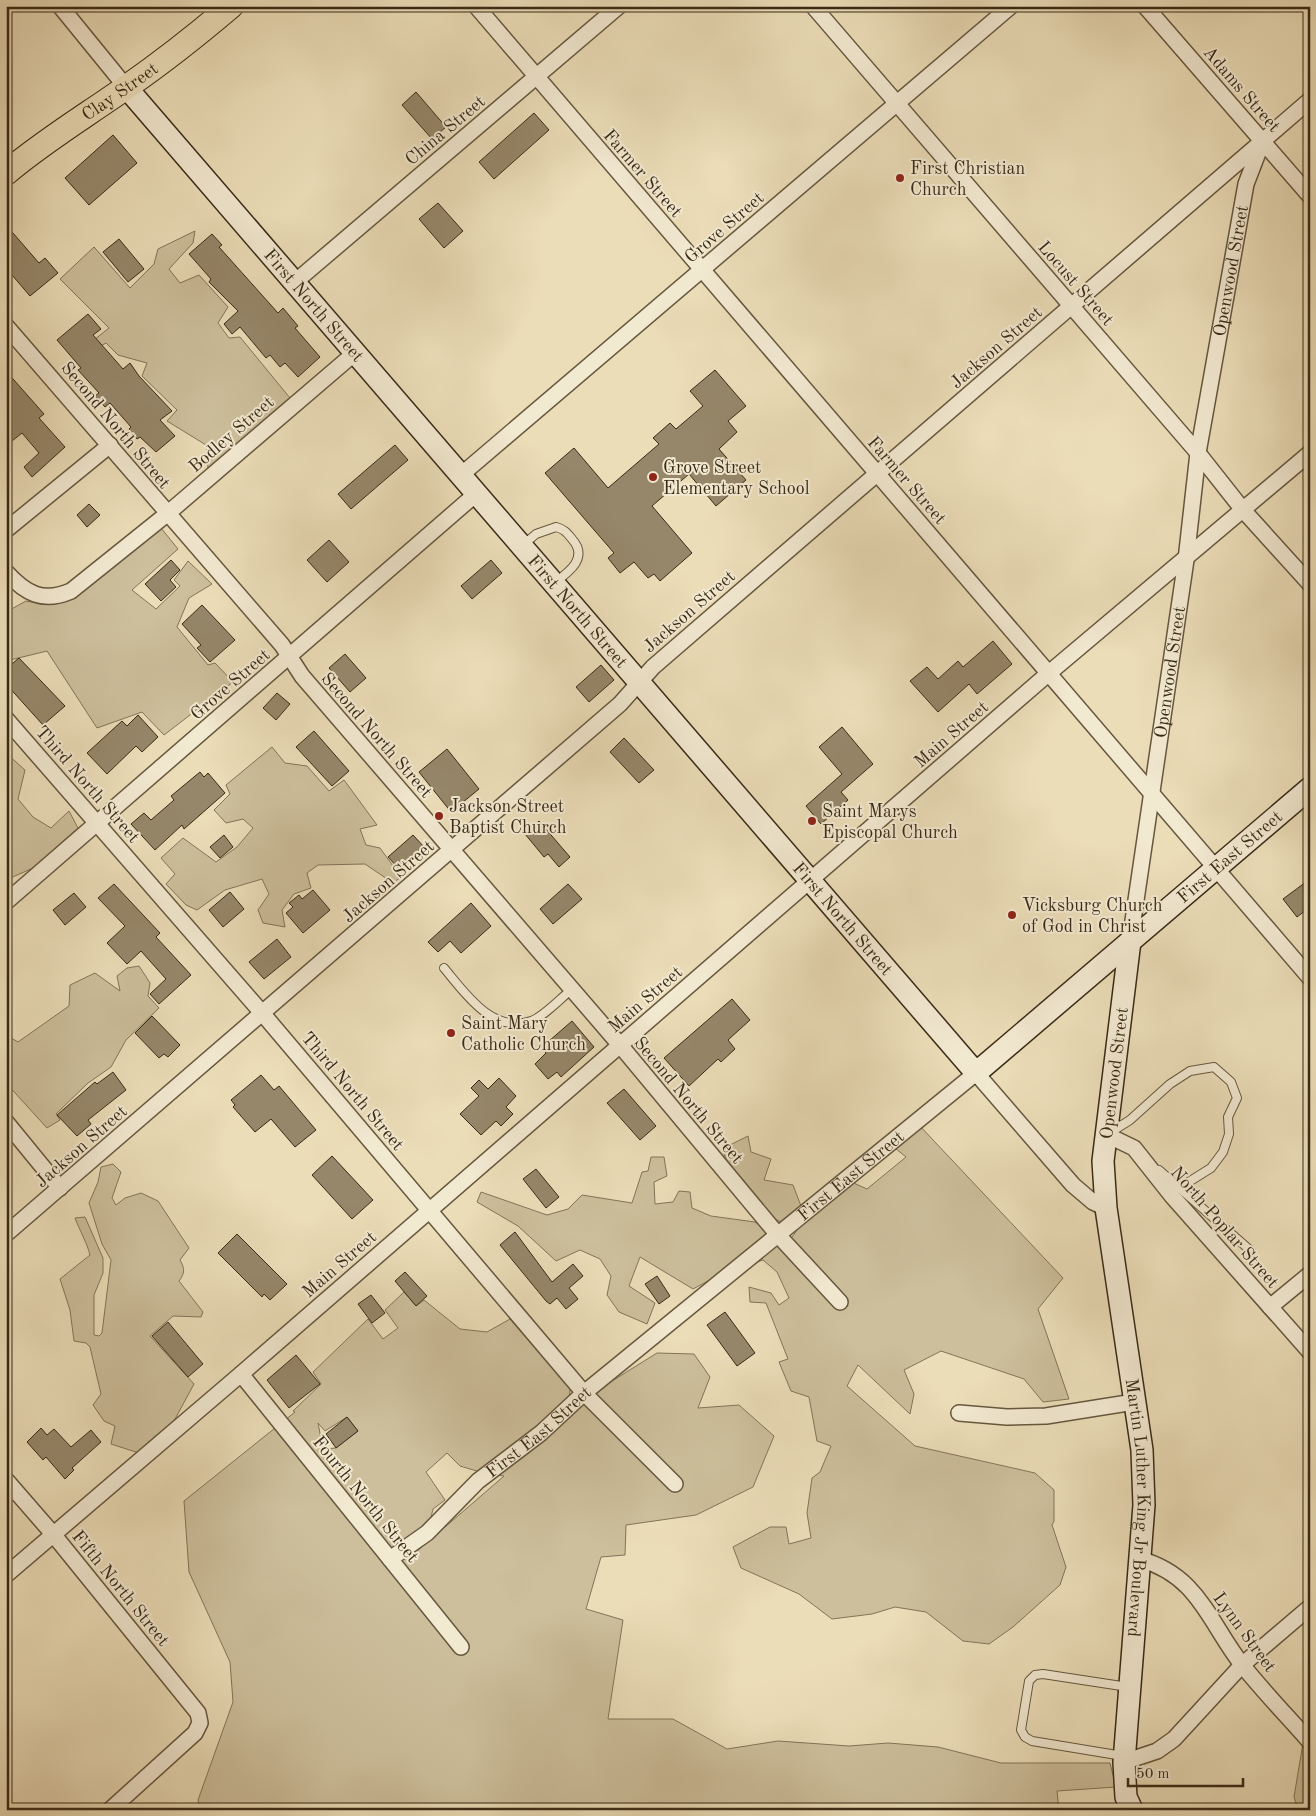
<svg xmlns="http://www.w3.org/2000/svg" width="1316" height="1816" viewBox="0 0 1316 1816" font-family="'Old Standard TT',serif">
<rect width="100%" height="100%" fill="#ebddb8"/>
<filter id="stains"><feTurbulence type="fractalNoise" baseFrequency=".004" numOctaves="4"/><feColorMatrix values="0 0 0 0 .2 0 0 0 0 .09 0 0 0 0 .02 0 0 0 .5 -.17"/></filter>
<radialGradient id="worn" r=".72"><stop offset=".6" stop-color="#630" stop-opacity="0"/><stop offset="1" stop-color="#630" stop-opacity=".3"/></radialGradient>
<path fill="#cdbf9c" stroke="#837459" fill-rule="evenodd" d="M195 231 193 243 169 269 180 283 199 275 228 307 218 323 229 338 240 337 290 398 208 468 206 445 167 421 177 410 142 376 147 363 118 355 106 343 99 347 94 340 109 328 60 279 94 247 130 288 154 264 158 249Z
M161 528 178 549 132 590 156 609 180 586 174 580 188 561 212 584 189 598 177 627 208 665 215 663 233 682 164 735 142 712 97 728 47 651 6 661V612L26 601 43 604 60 601Z
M272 747 285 763 307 766 329 791 344 780 377 825 360 829 366 845 380 848 401 877 393 883 365 864 318 865 307 873 311 888 294 894 282 910 285 927 263 923 258 910 269 894 262 879 225 890 197 910 186 905 166 884 175 874 161 858 183 838 216 862 237 847 253 828 243 819 226 823 214 810 230 794 226 785Z
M6 753 25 770 18 799 33 817 51 828 69 811 78 828 33 868 6 880Z
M139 966 150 983 148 996 159 1008 126 1040 111 1067 88 1083 56 1114 60 1120 47 1128 6 1083V1035L18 1042 69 1006 70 985 95 973 120 991 117 976 127 968Z
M918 1124 1063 1278 1038 1309 1069 1399 1043 1402 1024 1379 941 1351 904 1370 914 1394 910 1414 858 1365 847 1386 915 1446 1035 1473 1054 1490V1521L1052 1525 1066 1567 1060 1585 1013 1627 989 1644 963 1641 926 1612 895 1607 872 1614 832 1619 799 1594 741 1568 733 1547 770 1527H786L789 1544 811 1538 807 1513 812 1478 820 1472 831 1446 817 1441 809 1397 791 1391 779 1362 788 1359 766 1303 750 1302 749 1287 771 1293 779 1305 789 1298 777 1272 763 1260 717 1276 693 1289 640 1257 629 1286 655 1303 647 1324 619 1312 607 1295 611 1276 600 1259 580 1250 556 1261 518 1226 477 1202 481 1192 547 1215 568 1209 582 1195 632 1203 642 1172 648 1171 651 1157H664L667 1176 654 1182 655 1204 673 1202 679 1191 690 1192 692 1208 711 1216 755 1222 787 1244 797 1230 753 1208 738 1188 722 1149 748 1136 751 1152 771 1159 764 1180 793 1185 801 1206 818 1212 830 1182 847 1180 867 1189 906 1157 890 1144Z
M113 1164 121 1172 112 1198 116 1205 125 1198 141 1193 158 1201 189 1248 180 1260C185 1269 185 1273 179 1281L203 1312 201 1317 173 1316 150 1336 194 1384 168 1432 142 1454 111 1444 115 1426 104 1421 93 1405 101 1394 90 1347 86 1343 74 1341 70 1310 60 1279 90 1255C87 1243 80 1231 75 1218L85 1217 103 1258V1273L94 1295V1335L99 1336 102 1333 111 1260 102 1244 89 1203 98 1182 101 1167Z
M404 1292 416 1306 424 1300 460 1329 487 1332 510 1319 570 1388 569 1405 487 1474 460 1466 447 1453 426 1472 445 1500 433 1509 425 1543 407 1560 504 1476 491 1474 572 1406 657 1353 694 1354 710 1377 698 1408 739 1405 774 1436 753 1487 696 1515 626 1525 625 1555 601 1557 586 1609 623 1620 608 1719H673L727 1749 778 1741 849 1746 888 1743 938 1747 1001 1763H1110L1116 1787 1057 1791 1059 1810H200L198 1800 233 1702 230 1662 189 1572 184 1501 295 1412 293 1411 321 1384 313 1372 368 1319 383 1339 398 1328 385 1310ZM347 1417 358 1431 336 1448 323 1449 318 1423 325 1431Z
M1310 1701V1810H1298L1294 1797Z"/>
<path fill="#96876a" stroke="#392a16" d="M416 92 446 127 432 139 402 105Z
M534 113 549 130 494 179 479 162Z
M113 135 137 163 89 205 65 178Z
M438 203 463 231 444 248 419 219Z
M6 225 39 263 45 258 58 273 30 296 6 268Z
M212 234 222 245 219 247 278 313 283 308 298 326 295 328 320 357 298 377 285 363 280 367 270 355 266 358 240 327 232 334 224 324 238 311 209 282 211 279 189 254Z
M119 239 144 269 128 282 103 252Z
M88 314 101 329 93 335 123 369 130 363 139 376 172 411 160 420 175 436 156 452 140 437 137 439 129 429 131 427 110 403 105 407 95 396 99 393 78 370 81 368 57 340Z
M715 370 746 406 728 421 737 432 719 449 746 480 716 506 689 474 652 506 692 553 660 581 654 574 648 578 634 562 620 573 608 558 614 553 545 473 574 448 608 488 659 444 653 438 670 423 676 429 703 406 690 391Z
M6 371 44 414 39 418 65 447 32 477 24 467 39 453 22 433 12 441 6 434Z
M395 445 408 460 351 509 338 494Z
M89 504 100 515 87 527 77 515Z
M329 540 349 562 327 582 307 560Z
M171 560 180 570 170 580 176 587 161 601 145 584Z
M491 560 502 573 472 599 461 586Z
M202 605 235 640 210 662 197 648 201 645 182 624Z
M993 641 1012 664 977 694 969 684 938 712 910 681 927 667 938 679 958 661 963 667Z
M345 654 366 678 350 692 329 668Z
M19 658 65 706 43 725 6 684V669Z
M601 665 614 680 589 702 576 687Z
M277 693 290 704 276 720 263 708Z
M138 715 158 737 142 752 136 746 107 774 87 753 122 721 127 726Z
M842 727 873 764 841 792 848 800 821 824 806 806 842 774 819 747Z
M314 731 349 771 332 786 296 747Z
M624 738 654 770 639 783 610 752Z
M447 749 479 789 451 812 419 772Z
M200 772 204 777 208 773 225 793 184 829 182 825 155 850 131 824 144 813 151 820 174 800 171 796Z
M539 821 570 857 559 867 548 854 544 857 525 834Z
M224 835 233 847 220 858 210 847Z
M413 835 425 848 400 870 388 857Z
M1310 879V907L1297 917 1283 899Z
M114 884 160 933 156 937 191 975 159 1004 150 994 166 979 141 951 127 964 107 943 125 926 98 898Z
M568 884 582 899 553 924 540 909Z
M313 890 330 910 303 933 286 913 293 907 289 903 299 895 302 899Z
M230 892 244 909 223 927 209 910Z
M74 893 86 907 65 925 53 910Z
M471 903 491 926 461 953 450 941 438 952 428 942Z
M277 939 291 957 264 979 249 962Z
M732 999 750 1020 728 1040 735 1049 721 1062 718 1059 689 1086 664 1058Z
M152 1016 180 1045 168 1057 164 1054 159 1058 135 1033Z
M572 1021 594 1047 561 1077 557 1072 548 1079 535 1064 546 1053 541 1048Z
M113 1072 126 1090 88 1120 91 1124 77 1136 57 1115 95 1082 97 1084Z
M261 1075 274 1090 279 1086 316 1130 295 1147 271 1119 255 1132 233 1107 235 1105 231 1100Z
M499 1078 516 1096 506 1107 513 1114 501 1126 496 1121 481 1135 460 1114 479 1096 471 1088 479 1080 488 1089Z
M624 1089 656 1126 640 1140 607 1103Z
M332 1156 373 1200 352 1219 312 1175Z
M536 1169 559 1197 546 1208 523 1179Z
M515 1232 552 1282 573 1264 583 1276 569 1288 578 1299 566 1309 557 1298 550 1304 546 1301 500 1245Z
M237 1234 287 1284 270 1300 264 1294 262 1297 218 1253Z
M405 1272 427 1296 416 1306 395 1281Z
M657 1276 670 1296 659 1304 645 1284Z
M371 1295 385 1313 372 1323 358 1304Z
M725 1312 755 1353 737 1366 707 1325Z
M168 1322 203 1364 188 1377 152 1336Z
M296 1355 320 1384 289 1408 267 1380Z
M347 1417 358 1431 336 1448 326 1434Z
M41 1428 47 1435 54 1429 71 1447 91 1430 101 1442 72 1468 74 1470 65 1479 46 1457 43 1460 27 1442Z"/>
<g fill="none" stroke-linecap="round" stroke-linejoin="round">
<defs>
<path id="lane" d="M523 545 536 534 556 527C564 529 567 533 572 539 589 558 569 572 554 583
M444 968C465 993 492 1034 531 1021 542 1018 561 998 571 990
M1111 1132 1130 1120 1170 1084 1190 1071 1214 1067 1231 1082 1237 1098 1228 1117 1229 1134 1223 1152 1211 1168 1179 1188
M1159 1170 1251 1251
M1123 1756 1032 1741 1025 1737 1021 1730 1029 1681 1035 1675 1043 1674 1128 1687"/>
<g id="street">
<path d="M60 6 126 87"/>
<path d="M476 6 1310 978"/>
<path d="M813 6 1198 453 1243 510 1310 584"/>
<path d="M1145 6 1310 196"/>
<path d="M295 282 619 6"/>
<path d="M6 326 282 645 302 676 620 1045 778 1235 840 1302"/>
<path d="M461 475 1011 6"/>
<path d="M6 530 110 445"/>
<path d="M6 572C26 594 43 603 71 591L167 514 356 352"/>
<path d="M6 719 263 1014 584 1393 675 1484"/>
<path d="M6 902 477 493"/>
<path id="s1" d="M1130 941 1186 560 1198 453 1246 184 1261 145"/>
<path d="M6 1122 60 1188"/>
<path d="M1107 1135 1134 1148 1172 1196 1310 1352"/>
<path d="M6 1234 620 704 653 667 1310 100"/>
<path d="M1270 1307 1310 1274"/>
<path d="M241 1374 461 1647"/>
<path d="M959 1413 1007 1417 1046 1416 1134 1402"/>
<path d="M6 1480 53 1534 198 1713 200 1723 195 1733 110 1810"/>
<path id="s2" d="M390 1559 427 1533 478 1481 541 1433 584 1393 976 1073 1073 1185 1093 1202 1106 1208"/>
<path d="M1139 1559C1199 1575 1209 1623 1243 1666 1264 1692 1288 1717 1310 1742"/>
<path d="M6 1575 241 1374 1049 673 1310 453"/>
<path d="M1124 1762 1157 1751 1174 1739 1242 1665 1310 1607"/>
</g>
<g id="secondary">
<path id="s3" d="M126 87 976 1073 1310 788"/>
<path id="s4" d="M1130 941 1103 1161 1106 1208 1142 1450 1144 1505 1124 1762 1126 1797 1132 1810"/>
</g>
<g id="primary">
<path id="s5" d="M6 173C45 140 87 115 128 86 164 61 198 34 231 6"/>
</g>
</defs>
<use href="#lane" stroke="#66573e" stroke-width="10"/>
<use href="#street" stroke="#66573e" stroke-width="18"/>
<use href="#secondary" stroke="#392a16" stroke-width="24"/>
<use href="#primary" stroke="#392a16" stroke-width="26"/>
<use href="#lane" stroke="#f2e9d1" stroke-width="8"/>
<use href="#street" stroke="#f2e9d1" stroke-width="15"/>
<use href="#secondary" stroke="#f2e9d1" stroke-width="21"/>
<use href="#primary" stroke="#ebddb8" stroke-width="24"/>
</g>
<g fill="#8f2418" stroke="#f2e9d1" stroke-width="2">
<circle cx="900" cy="178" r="5"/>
<circle cx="653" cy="477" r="5"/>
<circle cx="439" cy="816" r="5"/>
<circle cx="812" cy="821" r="5"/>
<circle cx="1012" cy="915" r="5"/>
<circle cx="451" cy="1033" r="5"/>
</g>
<g text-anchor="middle" stroke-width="4" stroke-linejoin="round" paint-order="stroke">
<g font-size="18" fill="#392a16" stroke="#f2e9d1">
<text transform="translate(1242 89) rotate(49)" y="6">Adams Street</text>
<text dy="6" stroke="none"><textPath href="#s5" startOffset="140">Clay Street</textPath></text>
<text transform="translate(445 130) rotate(-40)" y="6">China Street</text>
<text transform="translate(643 173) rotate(49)" y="6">Farmer Street</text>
<text transform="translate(724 227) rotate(-41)" y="6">Grove Street</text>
<text dy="6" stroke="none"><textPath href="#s1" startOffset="678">Openwood Street</textPath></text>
<text transform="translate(1076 283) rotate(49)" y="6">Locust Street</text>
<text dy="6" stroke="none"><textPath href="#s3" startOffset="288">First North Street</textPath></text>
<text transform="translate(996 347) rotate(-41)" y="6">Jackson Street</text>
<text transform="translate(116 425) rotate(50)" y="6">Second North Street</text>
<text transform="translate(231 434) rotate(-41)" y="6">Bodley Street</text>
<text transform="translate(907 480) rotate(49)" y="6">Farmer Street</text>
<text transform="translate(689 611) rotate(-41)" y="6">Jackson Street</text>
<text dy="6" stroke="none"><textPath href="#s3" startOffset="692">First North Street</textPath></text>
<text dy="6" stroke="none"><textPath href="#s1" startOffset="272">Openwood Street</textPath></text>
<text transform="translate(230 684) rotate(-41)" y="6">Grove Street</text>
<text transform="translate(951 734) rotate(-41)" y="6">Main Street</text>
<text transform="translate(377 735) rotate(49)" y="6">Second North Street</text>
<text transform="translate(88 784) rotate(49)" y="6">Third North Street</text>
<text dy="6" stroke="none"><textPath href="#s3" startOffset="1635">First East Street</textPath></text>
<text transform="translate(388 881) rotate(-41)" y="6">Jackson Street</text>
<text dy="6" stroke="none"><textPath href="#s3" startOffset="1098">First North Street</textPath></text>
<text transform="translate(645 999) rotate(-41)" y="6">Main Street</text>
<text transform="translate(1114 1073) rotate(-83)" y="6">Openwood Street</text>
<text transform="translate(353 1091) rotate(50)" y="6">Third North Street</text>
<text transform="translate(689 1100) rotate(50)" y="6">Second North Street</text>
<text transform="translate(81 1146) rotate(-41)" y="6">Jackson Street</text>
<text dy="6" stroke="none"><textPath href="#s2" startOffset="600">First East Street</textPath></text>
<text transform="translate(1225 1227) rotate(49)" y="6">North Poplar Street</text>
<text transform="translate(339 1264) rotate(-41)" y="6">Main Street</text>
<text dy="6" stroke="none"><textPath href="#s2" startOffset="196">First East Street</textPath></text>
<text transform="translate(366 1499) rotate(51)" y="6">Fourth North Street</text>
<text dy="6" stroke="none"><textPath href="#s4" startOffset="571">Martin Luther King Jr Boulevard</textPath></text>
<text transform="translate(121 1588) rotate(51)" y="6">Fifth North Street</text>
<text transform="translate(1245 1632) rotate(54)" y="6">Lynn Street</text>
</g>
<g font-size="18" fill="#392a16" stroke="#f2e9d1" text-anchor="start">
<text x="910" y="174">First Christian<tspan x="910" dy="21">Church</tspan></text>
<text x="663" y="473">Grove Street<tspan x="663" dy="21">Elementary School</tspan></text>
<text x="449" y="812">Jackson Street<tspan x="449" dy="21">Baptist Church</tspan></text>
<text x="822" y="817">Saint Marys<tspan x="822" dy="21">Episcopal Church</tspan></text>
<text x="1022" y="911">Vicksburg Church<tspan x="1022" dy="21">of God in Christ</tspan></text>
<text x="461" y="1029">Saint Mary<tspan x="461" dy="21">Catholic Church</tspan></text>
</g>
</g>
<rect width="1316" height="1816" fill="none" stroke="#ebddb8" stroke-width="25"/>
<rect x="8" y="8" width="1301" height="1801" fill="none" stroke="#392a16" stroke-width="2.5"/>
<rect x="12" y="12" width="1291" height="1791" fill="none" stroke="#392a16"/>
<path d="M1128 1778v8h115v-8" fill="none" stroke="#392a16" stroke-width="2.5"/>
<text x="1136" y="1778" font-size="15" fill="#392a16" stroke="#f2e9d1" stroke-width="4" paint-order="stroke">50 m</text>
<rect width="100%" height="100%" filter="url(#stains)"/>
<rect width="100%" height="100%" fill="url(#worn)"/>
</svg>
